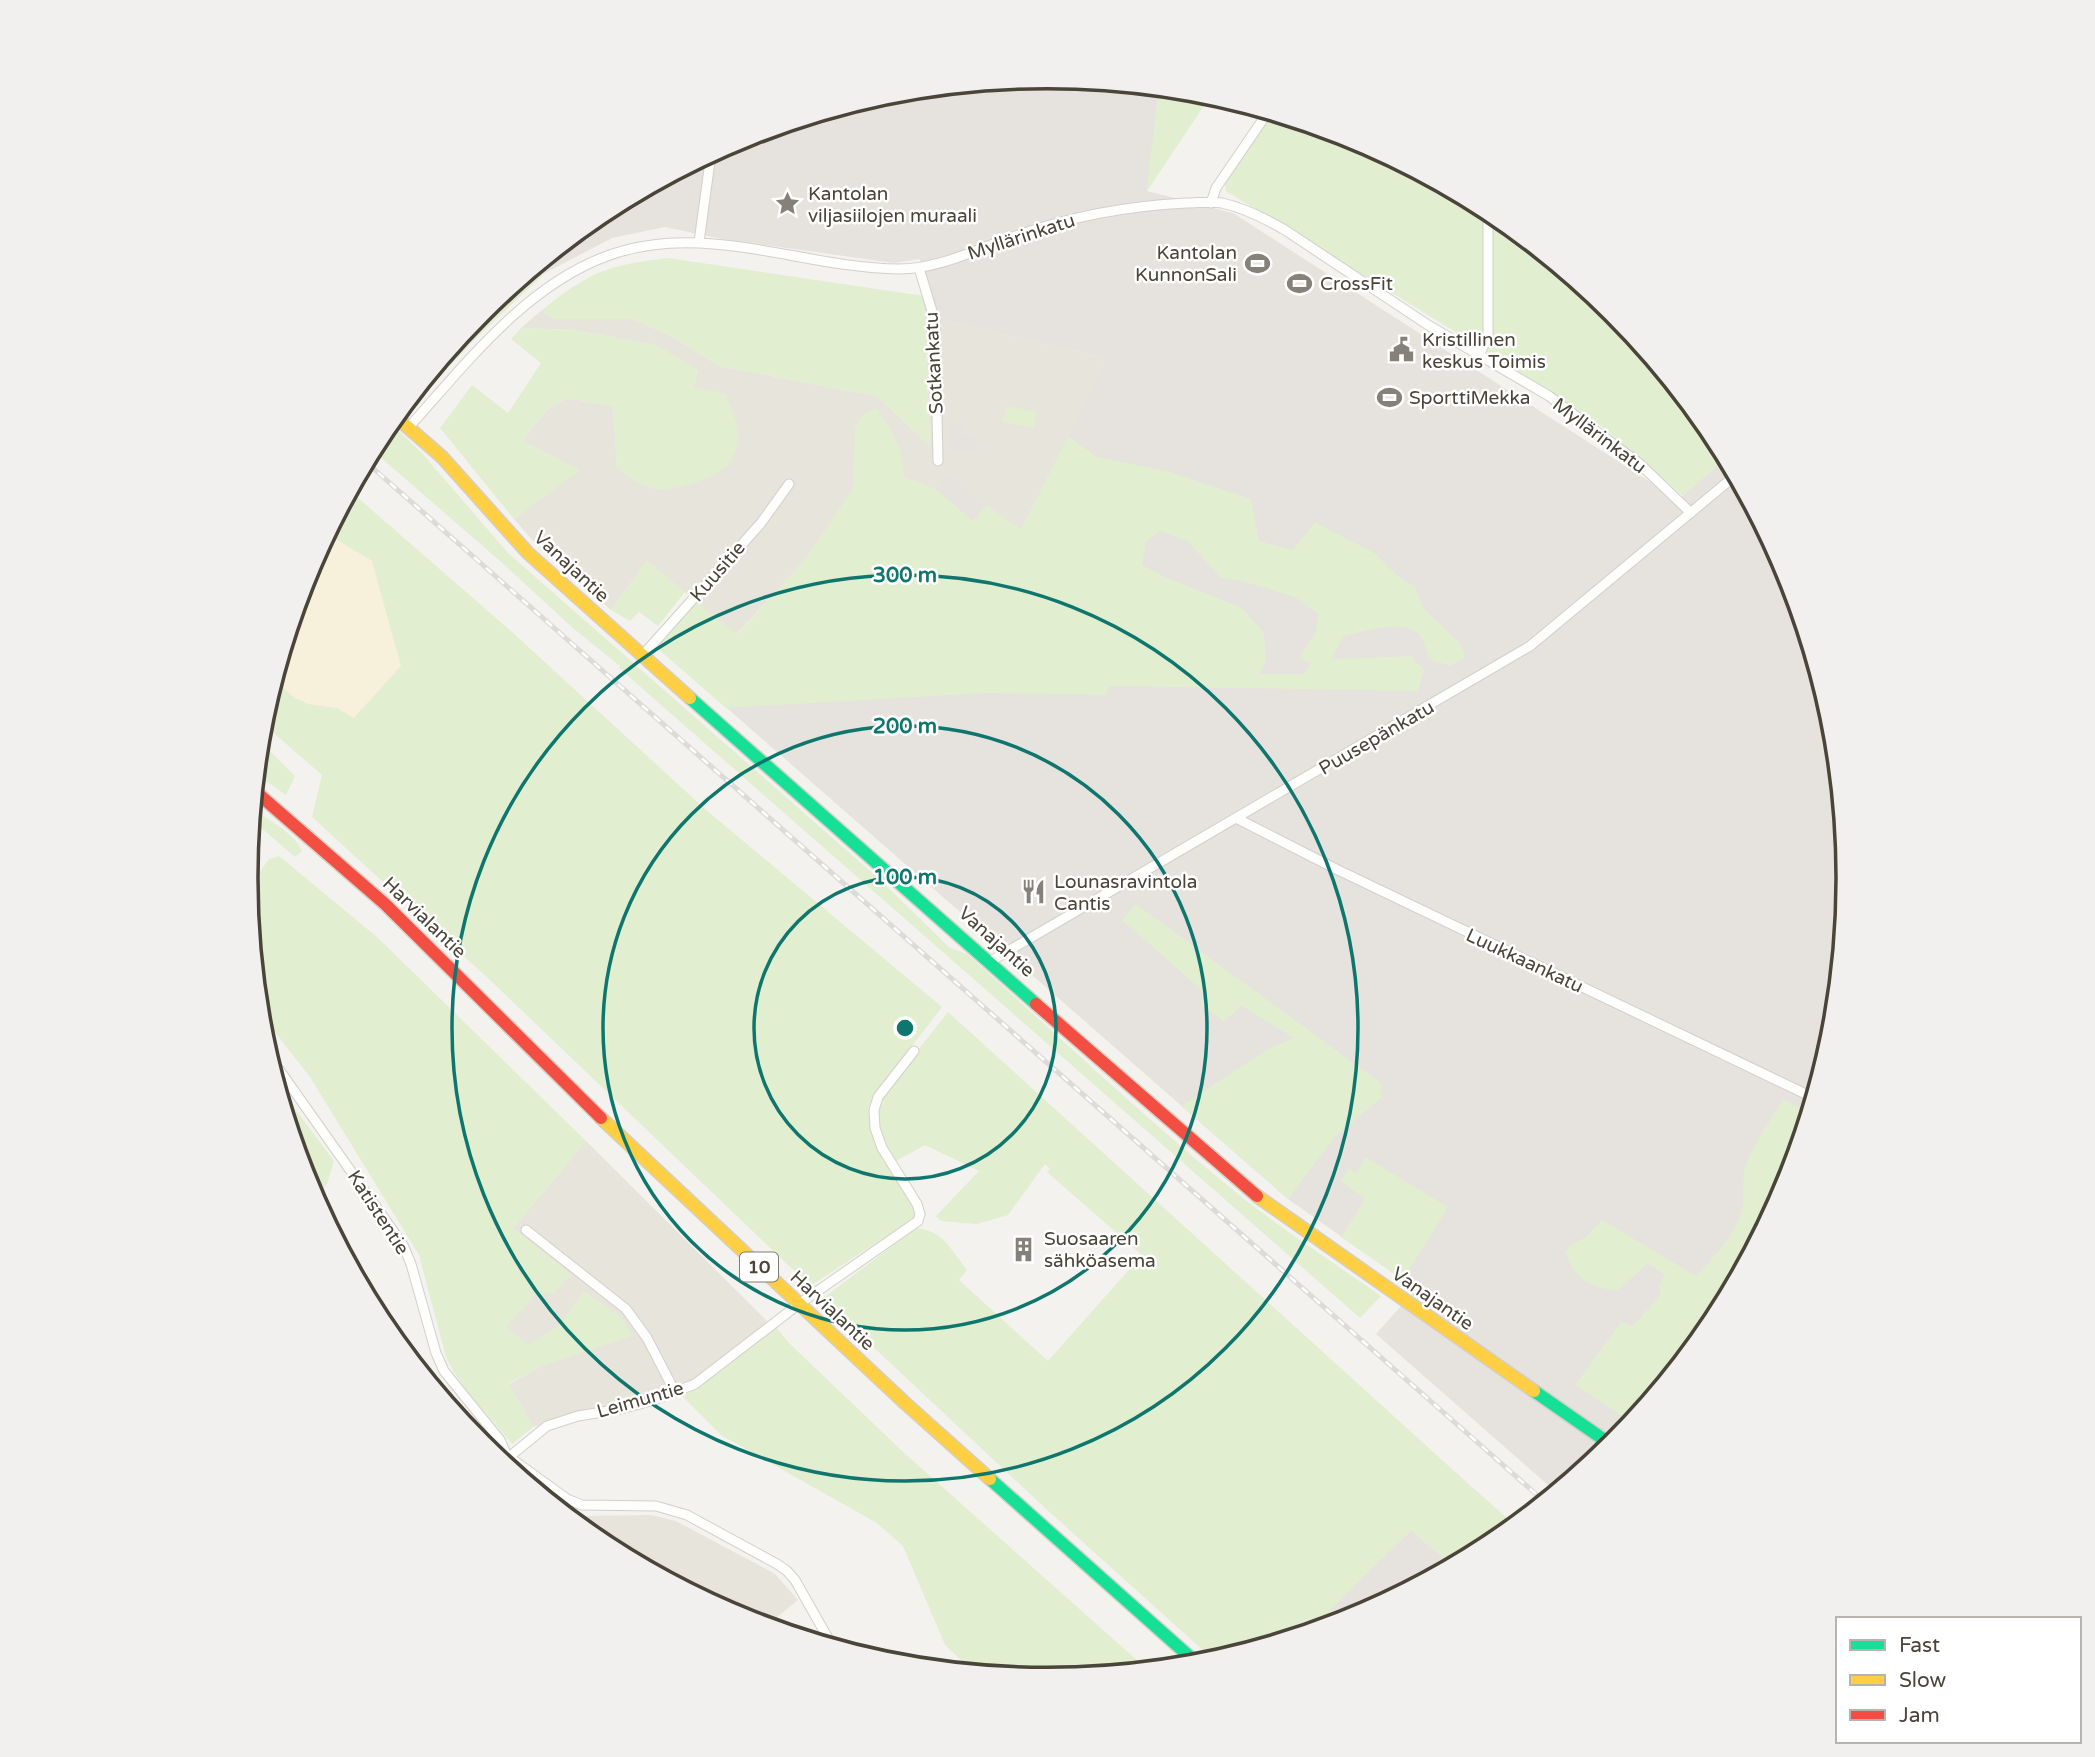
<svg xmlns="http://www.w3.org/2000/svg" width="2095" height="1757" viewBox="0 0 2095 1757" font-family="'Varela Round',sans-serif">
<rect width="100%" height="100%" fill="#f4f2ee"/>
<path fill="#e7e4dc" d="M542 310 554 319H632L672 336 719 366 877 396 930 446 925 317 1106 358 1021 530 987 506 984 508 853 489 807 557 736 635 647 561 611 610 535 543 514 519 579 470 522 441 546 411 567 398 613 406 617 468 693 387 698 371 656 345 572 330 521 328Z
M586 1141 768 1322 694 1380 661 1394 622 1405 588 1409 533 1427 509 1384 541 1366 497 1326 513 1228Z
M529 1481 550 1500 568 1510 586 1516 651 1515 676 1521 775 1574 798 1600 766 1626 740 1619 602 1545 530 1486Z"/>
<path fill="#e6e2de" d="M1048 77 1159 88 1147 191 1233 213 1678 500 1727 457 1788 572 1834 723 1849 879 1834 1035 1788 1186 1714 1324 1614 1446 1557 1493 1376 1334 1416 1289 1288 1199 696 681 807 557 853 489 887 470 936 489 973 520 986 506 1021 529 1106 358 925 317 920 259 894 263 722 239 665 227 612 238 545 273 526 275 603 212 741 138 892 92Z
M1411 1530 1453 1566 1354 1619 1344 1622 1330 1609Z"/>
<path fill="#e1eecf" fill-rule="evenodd" d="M1159 88 1211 95 1147 191 1148 178Z
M1272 113 1355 138 1493 212 1615 312 1714 434 1727 457 1683 496 1601 426 1467 339 1226 191 1225 184Z
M668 258 924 296 930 446 877 396 719 366 672 336 632 319H554L542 310C555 300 568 289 583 281 609 265 638 262 668 258Z
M545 273 476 338 424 393 415 400 409 399 481 311 526 275Z
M521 328 572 330 656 345 698 370 693 387 726 394C731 409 740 426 738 442 733 472 708 479 682 486 675 487 667 490 661 490 642 488 631 479 617 468L613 406 567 398 546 411 522 441 580 470 514 519 440 428 472 385 508 413 541 363 511 339Z
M1007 406 1037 412 1034 428 1002 422Z
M873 409H877C893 430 904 451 904 477L936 489 973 520 986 506 1021 529 1068 436 1097 457 1167 471 1251 499 1259 541 1293 550 1315 522 1376 554 1394 573 1415 587 1423 608 1462 645 1465 657 1450 666 1429 659C1426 649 1423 635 1413 630 1396 621 1361 632 1344 636L1331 659 1411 656 1424 670 1418 691 1110 686 1106 695 986 693 726 708 657 648 658 644 697 602 737 635 807 557 853 489 855 426 862 416ZM1160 531 1187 541 1220 577 1245 582 1295 597 1318 614 1316 631 1299 658 1311 663 1304 674H1259L1266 661 1264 633 1242 608 1167 578 1142 565 1146 541Z
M390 423 421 452 508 553 878 878 950 948 967 954C1052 1030 1134 1108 1222 1181 1272 1223 1328 1259 1381 1296L1360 1318 619 668 620 666 574 629 500 561 372 450Z
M350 491 512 632 705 809 942 1007 875 1094 869 1108 871 1129 915 1212V1218L810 1286 491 981 312 817 322 775 261 722 274 680 295 698 309 704 337 708 354 718 372 561 327 534Z
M647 561 685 592 658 626 639 612 630 621 611 610Z
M260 741 295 776 286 795 256 774Z
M253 810C269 820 294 833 302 851L295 857 252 820Z
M279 856 377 937 586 1141 513 1228 572 1275 553 1294H536L506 1327 529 1345 558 1326 584 1291 622 1318 632 1336 542 1366 509 1383 533 1427 512 1444 467 1391 453 1371 446 1357 419 1255 310 1077 271 1027 258 1005 247 889 269 859Z
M1136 904 1381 1083V1098L1336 1136 1288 1199 1181 1106 1268 1049 1294 1038 1242 1006 1224 1021 1201 1006 1205 993 1122 920Z
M948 1012 1463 1479 1516 1526 1492 1545 1453 1566 1411 1530 1331 1609 1344 1622 1215 1661 1045 1508 822 1299 916 1228C944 1231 950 1249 967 1270L959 1280 1048 1361 1142 1255 1047 1172 1050 1169 1045 1164 1008 1215 977 1224 941 1221 936 1216 979 1171 925 1145 894 1162C881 1142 872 1122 880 1098Z
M277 1085 334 1161 327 1184 313 1197 307 1185Z
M1783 1099 1810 1113 1788 1186 1714 1324 1633 1423 1575 1385 1621 1322 1632 1326 1660 1296 1659 1286 1665 1275 1648 1263 1617 1291C1589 1287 1576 1280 1565 1253L1569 1246 1586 1237 1602 1220 1696 1276C1712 1259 1741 1228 1743 1204 1744 1189 1741 1175 1747 1161 1757 1139 1771 1119 1783 1099Z
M1365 1157 1448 1207 1403 1280 1341 1237 1365 1199 1341 1181 1348 1168 1356 1173Z
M775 1326 789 1343 901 1450 1148 1670 1048 1680 975 1673 945 1645 903 1546 877 1523 721 1435 679 1393Z
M436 1381 493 1439 503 1464 480 1445 434 1388Z"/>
<path fill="#f7f0da" d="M327 534 372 561 401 666 354 718 337 708 309 704 295 698 274 680 307 571Z"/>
<path fill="#e6e3df" d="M948 423 963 424 962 435 978 437 975 454 949 450Z
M950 475 984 508 973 521 936 489Z"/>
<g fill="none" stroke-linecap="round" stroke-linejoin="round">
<defs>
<path id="street" d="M1211 203 1216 188 1268 112
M699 242 711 154
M919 268 935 321 938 461
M1479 355 1488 336V209
M409 427C466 364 525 286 607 256 703 220 801 268 899 269 938 269 975 250 1010 238 1067 217 1126 206 1186 203 1198 203 1211 201 1222 203 1245 208 1266 219 1285 230L1428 325 1549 396 1640 464 1691 513
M642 656 761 523 789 484
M1238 819 1336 869 1814 1098
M991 961 1530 646 1736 475
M266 1051 403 1245 411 1264 436 1353 444 1371 500 1440 515 1474
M526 1230 626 1309 647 1338 675 1392
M833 1647 795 1580 787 1571 777 1564 687 1515 656 1506 582 1505 567 1499 509 1457 547 1426 578 1416 621 1409 654 1400 695 1384 799 1304 918 1221 920 1214 917 1204 882 1148 875 1128 874 1110 878 1097 914 1051"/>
<path id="fast" d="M690 698 1036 1004
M1534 1391 1613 1446
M990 1479 1199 1665"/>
<path id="slow" d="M395 416 442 457 528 553 690 698
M601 1118 905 1403 990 1479
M1257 1196 1534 1391"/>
<path id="jam" d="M255 791 385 904 601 1118
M1036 1004 1257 1196"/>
</defs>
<use href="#street" stroke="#d2d0cb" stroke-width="11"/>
<use href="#fast" stroke="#d3cfc5" stroke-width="15"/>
<use href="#slow" stroke="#d3cfc5" stroke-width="15"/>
<use href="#jam" stroke="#d3cfc5" stroke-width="15"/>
<use href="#street" stroke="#fdfdfc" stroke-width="9"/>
<use href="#fast" stroke="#16e098" stroke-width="12"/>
<use href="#slow" stroke="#ffcf43" stroke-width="12"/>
<use href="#jam" stroke="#f24e42" stroke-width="12"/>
<defs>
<path id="rail" d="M366 462 1545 1502"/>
</defs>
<use href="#rail" stroke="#dbdbda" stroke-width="5"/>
<use href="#rail" stroke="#fff" stroke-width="2.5" stroke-dasharray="8" stroke-linecap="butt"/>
</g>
<g fill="none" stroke="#0f766e" stroke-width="3.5">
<circle cx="905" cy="1028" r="151"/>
<circle cx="905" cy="1028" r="302"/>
<circle cx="905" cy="1028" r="453"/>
</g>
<defs>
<symbol id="sight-bare" viewBox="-9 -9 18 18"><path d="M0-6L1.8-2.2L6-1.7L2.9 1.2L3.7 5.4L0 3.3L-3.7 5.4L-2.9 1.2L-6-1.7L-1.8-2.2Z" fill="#868178" stroke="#fff" stroke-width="2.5" paint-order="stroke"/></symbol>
<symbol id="stadium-bare" viewBox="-9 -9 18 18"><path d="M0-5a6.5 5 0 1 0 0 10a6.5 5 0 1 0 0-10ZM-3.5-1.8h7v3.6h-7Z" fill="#868178" stroke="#fff" stroke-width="2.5" paint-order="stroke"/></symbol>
<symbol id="civic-bare" viewBox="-9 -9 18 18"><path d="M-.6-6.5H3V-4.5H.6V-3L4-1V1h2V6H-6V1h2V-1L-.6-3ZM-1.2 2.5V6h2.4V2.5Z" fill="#868178" stroke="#fff" stroke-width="2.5" paint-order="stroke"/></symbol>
<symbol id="restaurant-bare" viewBox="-9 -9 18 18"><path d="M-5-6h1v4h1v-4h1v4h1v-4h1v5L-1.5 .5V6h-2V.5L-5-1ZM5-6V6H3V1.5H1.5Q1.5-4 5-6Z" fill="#868178" stroke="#fff" stroke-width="2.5" paint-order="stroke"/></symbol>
<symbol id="building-bare" viewBox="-9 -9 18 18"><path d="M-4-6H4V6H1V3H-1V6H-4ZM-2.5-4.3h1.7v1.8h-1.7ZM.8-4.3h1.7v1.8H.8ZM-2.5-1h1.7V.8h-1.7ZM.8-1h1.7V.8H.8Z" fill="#868178" stroke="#fff" stroke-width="2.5" paint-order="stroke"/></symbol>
</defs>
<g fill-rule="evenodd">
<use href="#sight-bare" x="770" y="186" width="35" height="35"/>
<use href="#stadium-bare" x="1240" y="246" width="35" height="35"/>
<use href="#stadium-bare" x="1282" y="266" width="35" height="35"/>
<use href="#civic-bare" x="1384" y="332" width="35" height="35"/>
<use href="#stadium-bare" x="1372" y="380" width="35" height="35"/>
<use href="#restaurant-bare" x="1016" y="874" width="35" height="35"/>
<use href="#building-bare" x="1006" y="1232" width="35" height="35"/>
</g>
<g text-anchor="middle" stroke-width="5" stroke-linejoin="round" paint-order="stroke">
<rect fill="#fff" stroke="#817c74" stroke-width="2" x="740" y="1252.5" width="38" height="29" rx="5"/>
<g font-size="18" font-weight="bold" fill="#4b4439">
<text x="759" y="1273">10</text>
</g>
<g font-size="19" fill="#4b4439" stroke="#fff" text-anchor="start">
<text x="808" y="200">Kantolan<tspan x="808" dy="22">viljasiilojen muraali</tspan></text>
<text x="1237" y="259" text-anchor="end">Kantolan<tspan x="1237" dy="22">KunnonSali</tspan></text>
<text x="1320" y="290">CrossFit</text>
<text x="1422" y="346">Kristillinen<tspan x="1422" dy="22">keskus Toimis</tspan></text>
<text x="1409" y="404">SporttiMekka</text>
<text x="1054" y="888">Lounasravintola<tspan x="1054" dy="22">Cantis</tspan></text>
<text x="1044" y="1245">Suosaaren<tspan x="1044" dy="22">sähköasema</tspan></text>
</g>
<g font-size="19" fill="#4b4439" stroke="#fff">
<text transform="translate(1021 236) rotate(-18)" y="7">Myllärinkatu</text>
<text transform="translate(933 363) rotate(-93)" y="7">Sotkankatu</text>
<text transform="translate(1600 435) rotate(37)" y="7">Myllärinkatu</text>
<text transform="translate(572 566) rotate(43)" y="7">Vanajantie</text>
<text transform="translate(717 571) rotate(-49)" y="7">Kuusitie</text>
<text transform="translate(1376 737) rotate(-30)" y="7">Puusepänkatu</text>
<text transform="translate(425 917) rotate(44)" y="7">Harvialantie</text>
<text transform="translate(997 941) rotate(42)" y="7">Vanajantie</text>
<text transform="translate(1525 960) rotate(25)" y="7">Luukkaankatu</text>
<text transform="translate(379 1212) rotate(57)" y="7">Katistentie</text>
<text transform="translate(1433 1298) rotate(35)" y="7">Vanajantie</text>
<text transform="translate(833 1310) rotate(43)" y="7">Harvialantie</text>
<text transform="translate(640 1399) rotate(-16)" y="7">Leimuntie</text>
</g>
</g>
<path d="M0 0H2095V1757H0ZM258 878a789 789 0 1 1 1578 0a789 789 0 1 1-1578 0Z" fill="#f1f0ef" fill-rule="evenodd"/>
<path fill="none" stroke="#4b4439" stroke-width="3.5" d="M258 878a789 789 0 1 1 1578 0a789 789 0 1 1-1578 0Z"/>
<circle cx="905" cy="1028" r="10" fill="#0f766e" stroke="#fff" stroke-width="3.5"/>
<g font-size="21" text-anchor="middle" font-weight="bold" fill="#0f766e" stroke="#fff" stroke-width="5" stroke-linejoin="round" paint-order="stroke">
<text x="905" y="582">300 m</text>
<text x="905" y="733">200 m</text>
<text x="905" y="884">100 m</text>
</g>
<rect x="1836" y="1617" width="245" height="126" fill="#ffffff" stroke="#b7b4b0" stroke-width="2"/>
<rect x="1850" y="1640" width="35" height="10" fill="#16e098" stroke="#b7b4b0" stroke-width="2"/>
<text x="1899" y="1652" font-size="21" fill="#4b4439">Fast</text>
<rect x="1850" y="1675" width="35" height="10" fill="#ffcf43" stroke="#b7b4b0" stroke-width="2"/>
<text x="1899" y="1687" font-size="21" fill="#4b4439">Slow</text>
<rect x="1850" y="1710" width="35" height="10" fill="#f24e42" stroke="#b7b4b0" stroke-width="2"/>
<text x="1899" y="1722" font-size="21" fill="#4b4439">Jam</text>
</svg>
